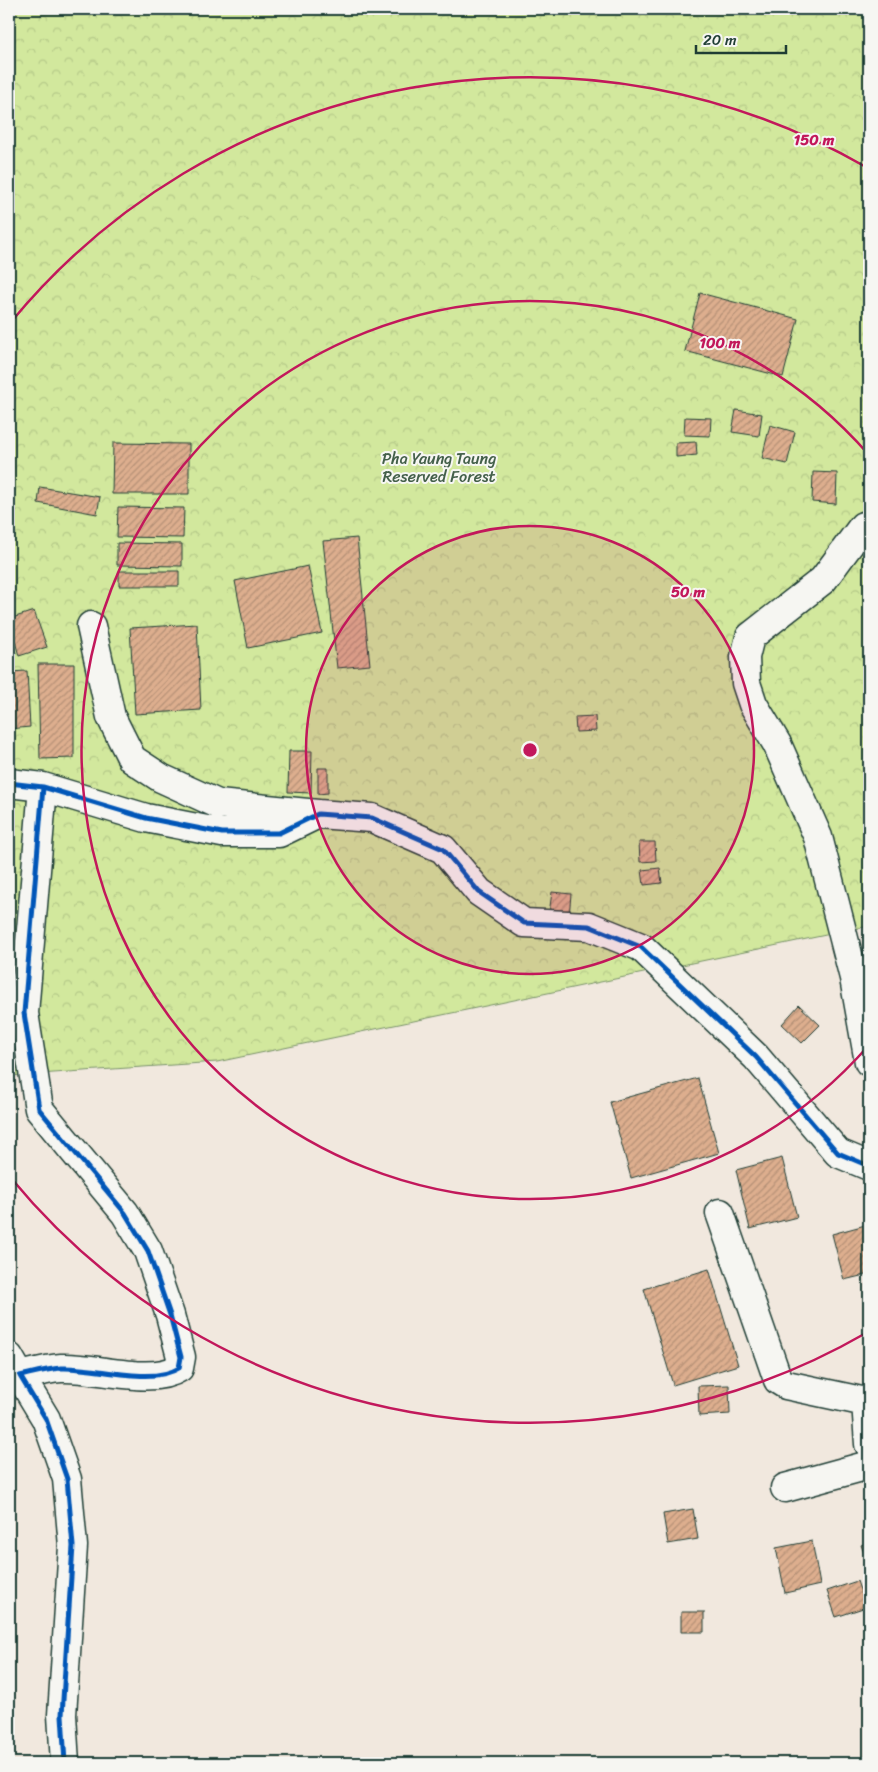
<svg xmlns="http://www.w3.org/2000/svg" width="878" height="1772" viewBox="0 0 878 1772" font-family="Sriracha,sans-serif">
<defs>
<pattern id="forest-crowns" width="20" height="18" patternUnits="userSpaceOnUse" patternTransform="scale(1.25)"><rect width="20" height="18" fill="#d2e89d"/><path d="M2 6a3 3 0 1 1 6 0M12 15a3 3 0 1 1 6 0" fill="none" stroke="#b4c888"/></pattern>
<pattern id="building-hatch" width="6" height="6" patternUnits="userSpaceOnUse" patternTransform="scale(1.25)"><rect width="6" height="6" fill="#ddae8e"/><path d="M-1 1l2-2M0 6l6-6M5 7l2-2" fill="none" stroke="#b38f75"/></pattern>
</defs>
<rect width="100%" height="100%" fill="#f1e8de"/>
<filter id="ink" filterUnits="userSpaceOnUse"><feTurbulence type="fractalNoise" baseFrequency=".02" numOctaves="2"/><feDisplacementMap in="SourceGraphic" scale="10" xChannelSelector="R" yChannelSelector="G"/><feConvolveMatrix kernelMatrix="1 2 1 2 8 2 1 2 1" color-interpolation-filters="sRGB"/></filter>
<g filter="url(#ink)">
<path fill="url(#forest-crowns)" stroke="#789268" d="M9 9H869V926L217 1062 9 1076Z"/>
<path fill="url(#building-hatch)" stroke="#1f3d34" d="M700 293 798 319 783 377 685 351Z
M736 410 762 414 759 436 732 432Z
M685 417 711 418 710 436 684 435Z
M770 425 795 432 787 464 762 458Z
M696 442 697 455 676 457V443Z
M113 443 189 444V494H112Z
M813 472 837 473 836 504 812 502Z
M40 487 100 497 97 514 38 503Z
M118 507 184 508 183 538 117 537Z
M357 538 370 665 337 668 323 541Z
M117 543 182 544V566L117 565Z
M308 566 322 633 248 648 235 581Z
M119 571H179V586H119Z
M34 611 47 647 19 656 9 619Z
M197 624 201 710 135 714 130 628Z
M38 664H74V758L40 759Z
M27 671 30 727 9 729V672Z
M595 716 596 731 576 732 575 717Z
M289 751H312L311 793 288 792Z
M318 768H328V793L318 794Z
M639 842H655L656 861 640 862Z
M660 868 662 883 644 885 642 870Z
M552 892 571 894 569 917 549 914Z
M799 1005 820 1025 802 1043 782 1024Z
M698 1078 719 1153 631 1178 610 1102Z
M782 1158 797 1217 750 1229 736 1170Z
M869 1224V1274L844 1280 832 1234Z
M709 1269 738 1365 673 1385 644 1289Z
M729 1385 730 1414 699 1416 698 1386Z
M693 1509 698 1539 668 1544 663 1514Z
M812 1541 820 1585 785 1593 776 1548Z
M869 1542V1567L861 1545Z
M857 1581 866 1607 836 1617 827 1591Z
M681 1612H704V1632H681Z"/>
<g fill="none" stroke-linecap="round" stroke-linejoin="round">
<defs>
<path id="minor" d="M863 526 823 580 750 637 745 657 746 683 753 704 777 744 818 837 854 978 869 1062
M91 626 111 717 132 759 161 778 218 804 318 814
M9 783 43 787 146 818 222 833H279L318 814 372 818 443 849 479 892 524 923 589 926 641 947 756 1057 838 1153 869 1166
M43 787 24 1013 39 1109 125 1213 148 1251 170 1315 181 1357 179 1368C151 1386 94 1366 61 1368 47 1369 33 1373 20 1376L46 1419 67 1479 73 1546 62 1715 65 1763
M720 1213 778 1380 786 1385 866 1402 869 1444
M9 1357 20 1376
M785 1488 869 1465"/>
</defs>
<use href="#minor" stroke="#1f3d34" stroke-width="31"/>
<use href="#minor" stroke="#f6f6f2" stroke-width="28"/>
<defs>
<path id="cycleway" d="M9 783 43 787 146 818 222 833H279L318 814 372 818 443 849 479 892 524 923 589 926 641 947 756 1057 838 1153 869 1166
M43 787 24 1013 39 1109 125 1213 148 1251 170 1315 181 1357 179 1368C151 1386 94 1366 61 1368 47 1369 33 1373 20 1376L46 1419 67 1479 73 1546 62 1715 65 1763"/>
</defs>
<use href="#cycleway" stroke="#f6f6f2" stroke-width="8"/>
<use href="#cycleway" stroke="#0057b8" stroke-width="5"/>
</g>
</g>
<circle cx="530" cy="750" r="224" fill="#c2185b" fill-opacity=".12"/>
<g fill="none" stroke="#c2185b" stroke-width="2.5">
<circle cx="530" cy="750" r="224"/>
<path d="M869 1045A449 449 0 1 1 869 455"/>
<path d="M866 1333A673 673 0 0 1 11 1178M11 322A673 673 0 0 1 866 167"/>
</g>
<g text-anchor="middle" stroke-width="4" stroke-linejoin="round" paint-order="stroke">
<g font-size="16" fill="#435f49" stroke="#f6f6f2">
<text x="439" y="464">Pha Yaung Taung<tspan x="439" dy="18">Reserved Forest</tspan></text>
</g>
</g>
<circle cx="530" cy="750" r="8" fill="#c2185b" stroke="#f6f6f2" stroke-width="2.5"/>
<g font-size="15" text-anchor="middle" font-weight="bold" fill="#c2185b" stroke="#f6f6f2" stroke-width="4" stroke-linejoin="round" paint-order="stroke">
<text x="814" y="145">150 m</text>
<text x="720" y="348">100 m</text>
<text x="688" y="597">50 m</text>
</g>
<rect width="878" height="1772" fill="none" stroke="#f6f6f2" stroke-width="30"/>
<rect x="15" y="15" width="848" height="1742" fill="none" stroke="#1f3d34" stroke-width="2" filter="url(#ink)"/>
<path d="M696 45v8h90v-8" fill="none" stroke="#1f3d34" stroke-width="2.5"/>
<text x="703" y="45" font-size="15" fill="#1f3d34" stroke="#f6f6f2" stroke-width="4" paint-order="stroke">20 m</text>
</svg>
